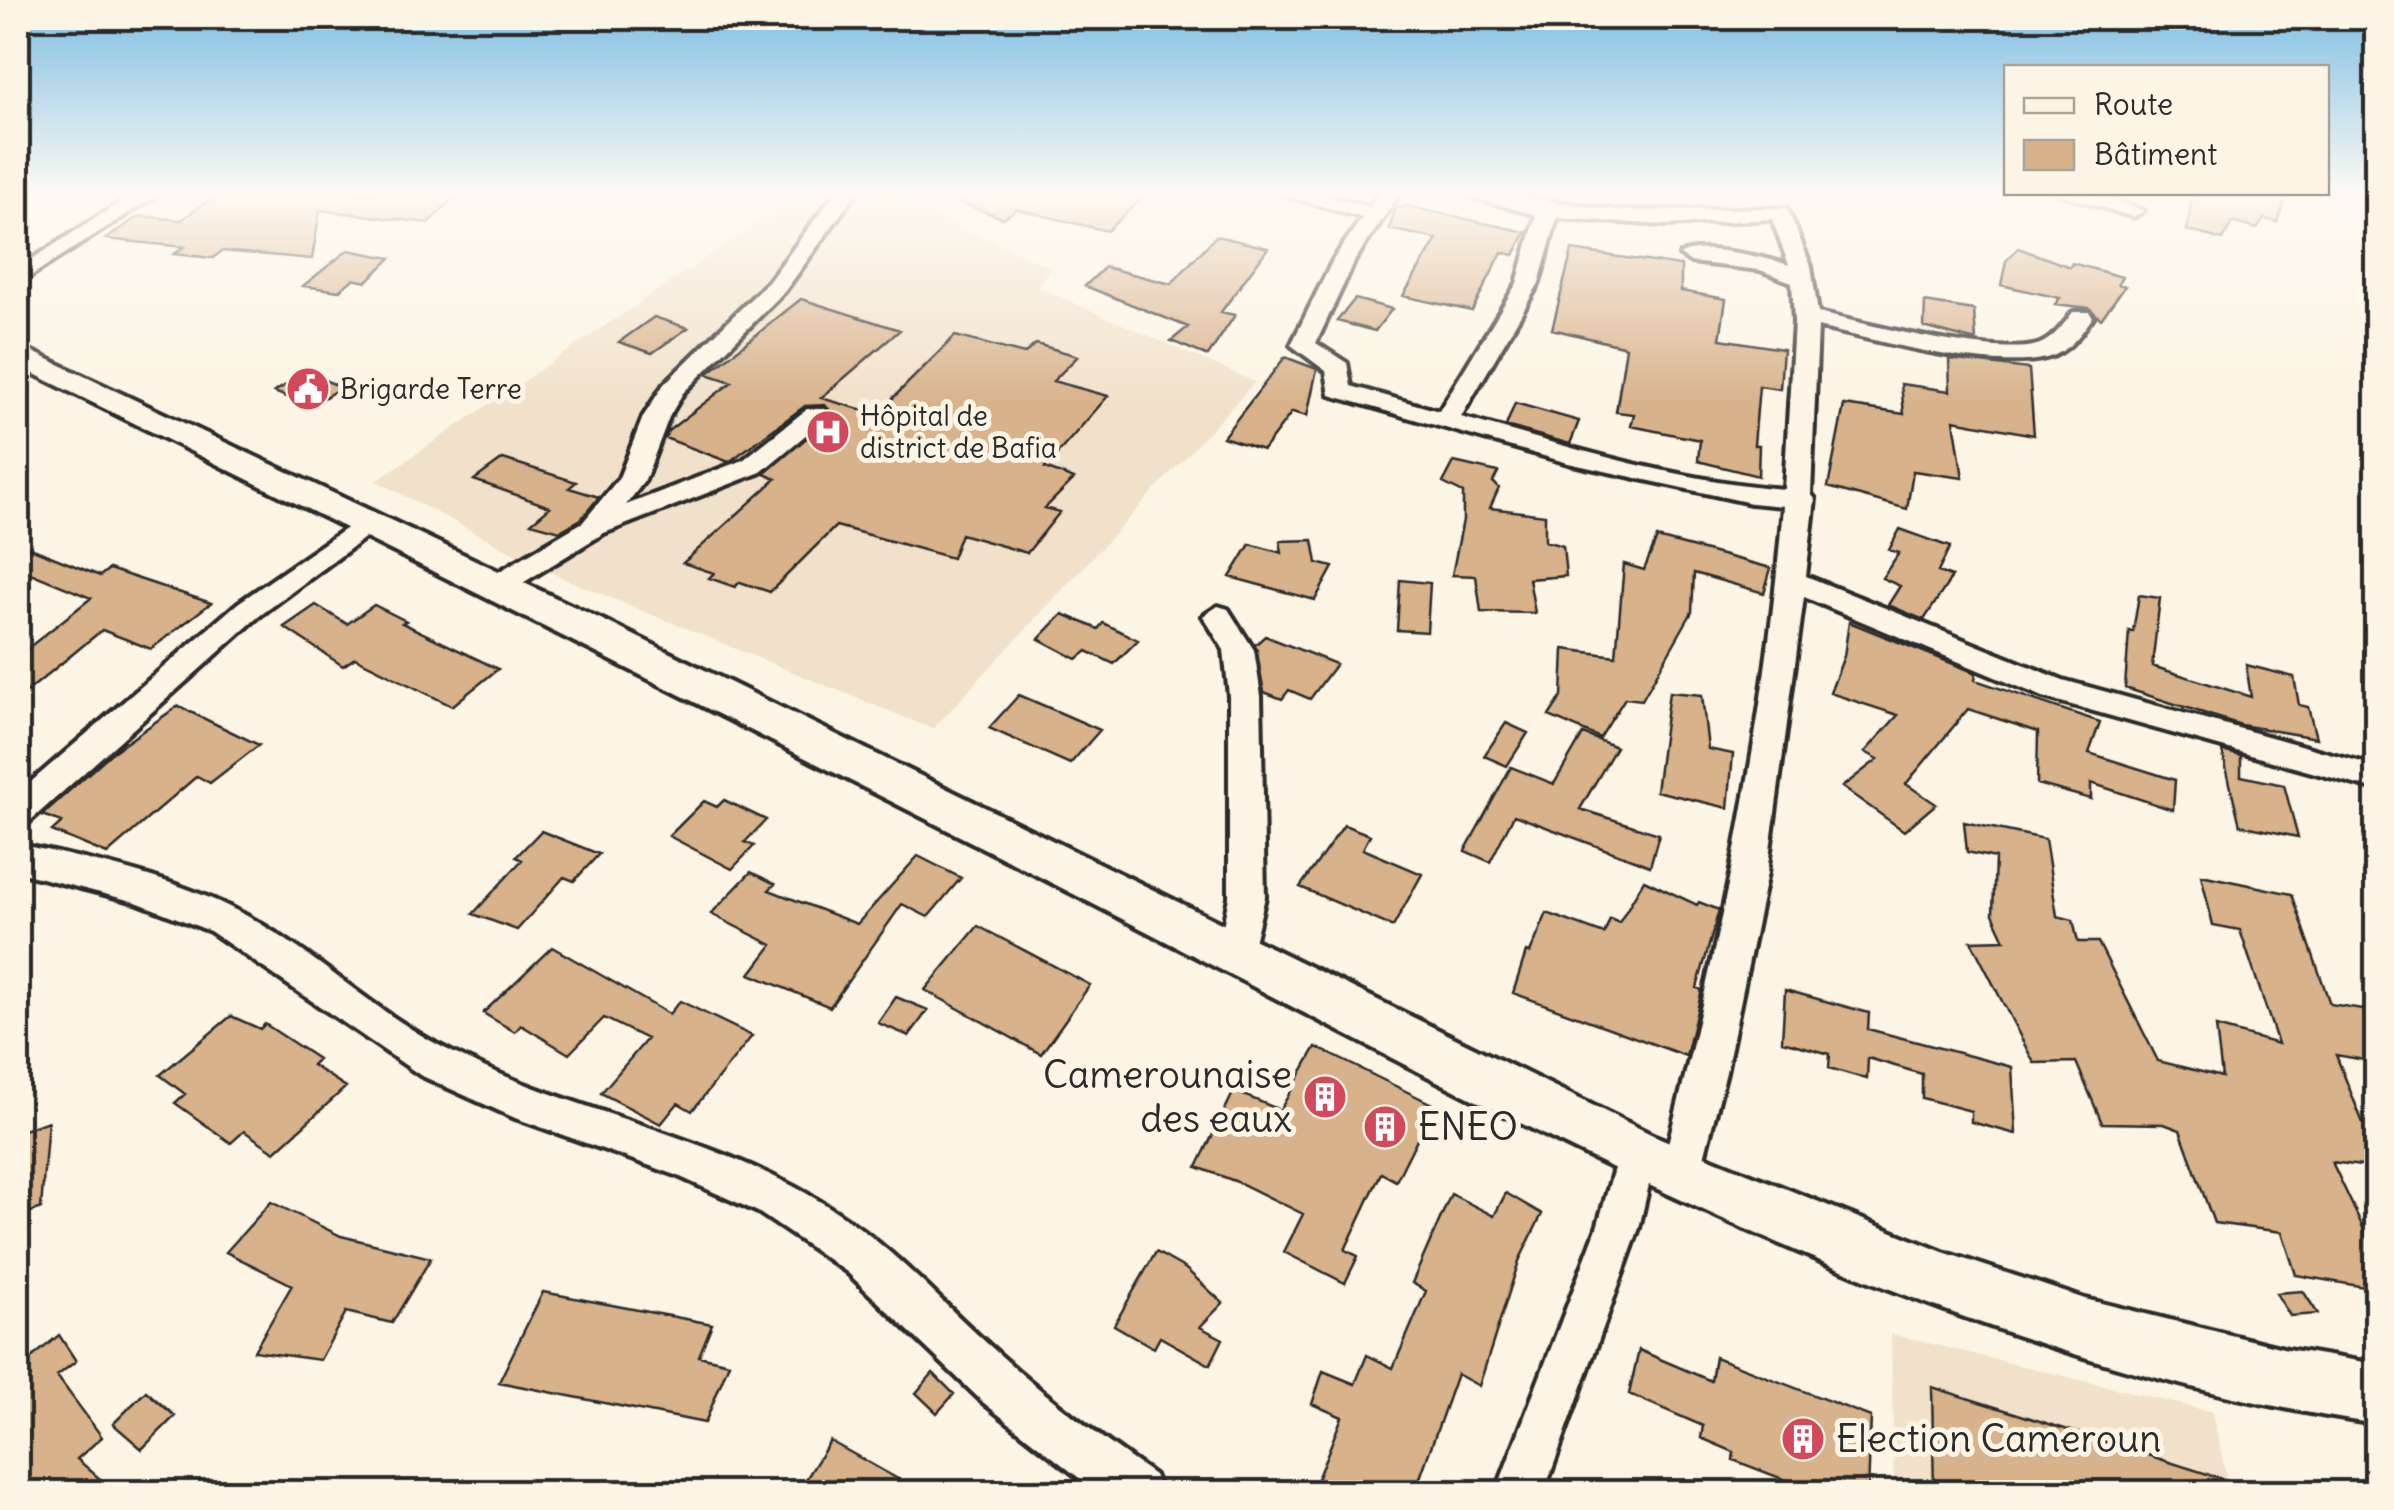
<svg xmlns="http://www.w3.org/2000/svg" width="2394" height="1510" viewBox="0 0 2394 1510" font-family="Delius,sans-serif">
<rect width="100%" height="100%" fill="#fcf5e5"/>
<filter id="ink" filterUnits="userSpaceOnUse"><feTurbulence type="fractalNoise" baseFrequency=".01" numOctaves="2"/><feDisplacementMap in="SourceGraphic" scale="20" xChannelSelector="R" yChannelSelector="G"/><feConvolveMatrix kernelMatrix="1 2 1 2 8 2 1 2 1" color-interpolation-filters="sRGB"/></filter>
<g filter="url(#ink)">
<path fill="#f1e1ca" d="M801 193H883L1051 267 1037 287 1255 382 933 729 562 578 376 481Z
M1891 1334 2212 1412 2230 1492H1894Z"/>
<path fill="#d8b28a" stroke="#2b2b2b" stroke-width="2.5" d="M259 193H459L428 223 320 210 312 259 222 251 213 258 174 254 184 247 106 239 139 216 181 220 216 195 253 198Z
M944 193H1148L1107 231 1017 209 1003 218 943 197Z
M2193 193H2288L2277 222 2264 219 2257 229 2232 222 2223 240 2187 230Z
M1406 206 1526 232 1514 255 1502 252 1472 311 1403 296 1437 239 1389 229 1396 208Z
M1216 236 1268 248 1221 312 1235 315 1208 356 1171 341 1188 327 1085 286 1105 267 1171 284Z
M2018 248 2070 267 2072 263 2122 277 2118 284 2125 286 2101 319 2089 308 2055 304 2060 298 2001 285 2006 261Z
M348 250 391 258 366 282 353 279 339 291 303 286Z
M1572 250 1681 266V291L1726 299 1720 339 1783 349 1780 389 1759 386 1754 445H1759L1758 476 1698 461 1700 440 1631 426 1634 414 1616 412 1626 347 1552 329Z
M801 299 900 330 821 398 877 414 955 336 1024 354 1036 344 1078 356 1053 381 1108 396 1045 468 1074 479 1045 508 1060 512 1027 553 961 534 952 558 836 526 770 592 740 582 735 587 709 578 714 573 683 563 776 479 764 474 832 416 825 405 805 406 729 462 665 438 668 431 732 382 707 374Z
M1355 299 1392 309 1375 331 1337 321Z
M1925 302 1974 310 1976 341 1924 327Z
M654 317 688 328 652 353 619 342Z
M1285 357 1317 369 1307 416 1292 412 1263 450 1223 437Z
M1949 359 2029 369 2034 435 1954 420 1963 478 1913 471 1907 509 1828 487 1844 405 1904 414 1901 384 1950 391Z
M306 373 342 387 310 406 274 392Z
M1515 403 1579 421 1570 444 1506 426Z
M503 459 576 482 569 488 599 497 581 519 560 531 531 523 550 507 474 480Z
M1454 462 1498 472 1493 482 1499 488 1490 508 1545 515V541L1563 546 1566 576 1529 579 1535 613 1481 612 1476 576 1452 575 1463 520V493L1443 483Z
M1900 529 1950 547 1938 572 1952 577 1924 620 1888 605 1900 586 1882 578 1899 553 1889 550Z
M1657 538 1771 568 1764 593 1694 573 1692 612 1642 700 1625 698 1600 738 1549 716 1562 696 1564 649 1616 656 1624 564 1644 570Z
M1313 540 1317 563 1333 567 1315 600 1230 577 1250 544 1282 553 1280 541Z
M18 543 100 576 109 569 211 603 151 649 102 630 18 699V656L91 598 18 568Z
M1400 580 1430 583 1427 632 1397 630Z
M2139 595 2160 598 2152 666 2251 697 2246 665 2294 677 2299 705 2308 707 2316 738 2241 725 2125 688 2129 631 2133 632Z
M316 605 347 624 374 605 406 621 402 623 498 669 452 706 355 658 343 666 284 627Z
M1063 614 1098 629 1103 623 1138 640 1114 664 1087 651 1077 659 1039 639Z
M1849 622 1976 673 1975 680 2100 722 2089 753 2175 780 2173 810 2091 783V799L2037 784 2038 732 1968 709 1906 784 1936 804 1904 831 1842 787 1878 759 1865 752 1898 715 1830 693 1844 656Z
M1265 636 1336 664 1310 699 1289 690 1282 699 1264 692 1255 645Z
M1669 692 1702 695 1708 749 1733 754 1728 808 1656 791Z
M1019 695 1054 710 1100 730 1070 764 989 728Z
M178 706 259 745 210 783 197 776 107 854 52 831 62 822 42 815 110 754Z
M1506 723 1528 733 1507 766 1484 756Z
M1583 734 1616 747 1580 809 1659 834 1650 866 1514 815 1490 862 1465 851 1511 767 1554 784Z
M2222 751 2241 756V776L2284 785 2298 837 2240 825Z
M724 800 766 820 745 842 754 846 732 869 669 836 704 801 717 807Z
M1964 822 2045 839 2057 916 2073 920 2078 942H2098L2158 1061 2222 1077 2216 1027 2278 1044 2240 930 2213 925 2201 875 2292 894 2330 1004 2376 1011V1062L2336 1055 2369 1138 2376 1139V1168L2332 1162 2376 1255V1289L2296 1275 2282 1232 2214 1223 2180 1130 2164 1124 2102 1123 2076 1062 2034 1063 1971 941 2005 940 1993 914 1995 858 1967 852Z
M1344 825 1370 835 1363 849 1422 874 1393 927 1300 887Z
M541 831 599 854 574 881 564 877 517 930 473 914 522 860 516 857Z
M918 856 961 878 928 917 902 904 830 1007 750 974 772 945 711 914 751 872 775 884 769 890 857 924Z
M1644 880 1697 905 1699 902 1719 910 1697 988 1702 990 1686 1056 1513 993 1526 952 1530 953 1547 913 1604 934 1610 919 1619 923Z
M978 926 1090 985 1041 1054 925 990Z
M552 947 669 1014 680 1001 752 1036 692 1111 678 1103 661 1124 601 1093 647 1039 604 1018 569 1054 521 1025 515 1032 483 1013Z
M1785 990 1869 1013 1868 1029 2012 1067 2016 1134 1971 1122V1111L1922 1098V1074L1868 1058 1867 1079 1829 1068 1830 1054 1782 1041Z
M896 997 928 1010 909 1036 878 1023Z
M231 1016 260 1029 265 1024 318 1059 312 1065 346 1087 275 1152 244 1131 231 1143 175 1103 185 1094 160 1075Z
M1316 1047 1434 1105 1396 1181 1381 1173 1345 1250 1358 1256 1345 1283 1284 1252 1303 1214 1240 1183 1197 1167 1234 1091 1280 1110Z
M48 1121 41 1208 18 1217V1132Z
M1506 1193 1542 1214 1519 1261 1479 1386 1457 1374 1415 1492H1312L1342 1417 1312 1404 1323 1371 1355 1384 1367 1355 1393 1368 1426 1291 1412 1283 1451 1194 1494 1216Z
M271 1202 341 1236 431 1258 392 1323 346 1312 320 1360 254 1351 292 1285 226 1252Z
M1156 1252 1186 1269 1223 1303 1200 1327 1223 1339 1210 1365 1160 1337 1154 1348 1114 1325Z
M2303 1291 2318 1314 2290 1316 2276 1293Z
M543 1292 712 1324 699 1356 729 1363 705 1423 499 1382Z
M59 1335 76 1361 57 1376 102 1437 77 1459 115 1492H18V1369Z
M1639 1350 1711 1381 1715 1357 1871 1417 1868 1492H1817L1733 1460 1734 1452 1701 1438 1703 1426 1629 1394Z
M933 1373 954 1394 937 1413 916 1393Z
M1932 1387 2249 1487 2248 1492H1934Z
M146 1391 175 1416 142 1449 113 1424Z
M830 1441 921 1492H798Z"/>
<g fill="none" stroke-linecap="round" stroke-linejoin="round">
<defs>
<path id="minor" d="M135 193H160L18 284V268Z
M835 193H856L785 291 683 393 669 417 645 480 626 505 743 460 807 409H825L829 414 825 419 761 472 604 533 508 592H488L484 585 488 578 583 522 619 478 643 417 664 384 769 281Z
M1279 193H1315L1370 207 1379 193H1400L1355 260 1316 343 1347 363 1351 386 1439 411 1517 283 1536 215 1459 193H1494L1623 211 1787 208 1811 266 1818 313C1864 323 2000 359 2040 344 2054 338 2064 324 2073 312H2089L2093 317C2082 332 2072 347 2055 355 2005 376 1872 339 1818 327L1811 494 1815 499 1806 576 2063 680 2376 766V790L2043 697 1804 597 1767 873 1726 1072 1697 1185 1682 1191 1667 1185 1661 1171C1718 952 1765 732 1783 506L1751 503 1568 463 1330 395 1326 371 1291 345 1333 260 1362 218ZM1557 218 1665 225 1772 219 1789 265C1768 258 1695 241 1680 255L1691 262 1760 270 1792 282 1794 322 1784 489C1676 481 1566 446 1461 417L1539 283Z
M2058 193H2092L2144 211 2133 217Z
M368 513 382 522 378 528 258 617 30 821 18 825V793L238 603Z
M1218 606 1228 609 1254 650 1261 696 1265 897 1248 967 1235 972 1222 967 1217 956 1229 897V696L1224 650 1203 616Z
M18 844C100 862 188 880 261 924 326 963 382 1017 450 1051 573 1114 716 1134 834 1210 895 1249 944 1306 999 1354 1047 1398 1100 1437 1154 1475L1161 1492H1097L984 1403 847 1272 758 1212 676 1175 515 1118 420 1075 210 931 136 902 18 872Z
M1636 1135 1650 1140 1656 1154 1639 1228 1544 1492H1496L1597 1228 1622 1140Z"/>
<path id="major" d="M18 345 607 622 1655 1136 1943 1252 2085 1299 2287 1349 2376 1364V1424C1937 1359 1527 1126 1136 926 765 736 392 550 18 366Z"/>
</defs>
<use href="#minor" stroke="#2b2b2b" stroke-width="8"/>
<use href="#major" stroke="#2b2b2b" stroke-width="8"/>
<use href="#minor" fill="#fcf5e5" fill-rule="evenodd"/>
<use href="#major" fill="#fcf5e5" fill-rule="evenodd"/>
</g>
</g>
<linearGradient id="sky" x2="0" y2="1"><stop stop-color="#7ebee4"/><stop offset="0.48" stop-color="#fefaf3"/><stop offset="1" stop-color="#fefaf3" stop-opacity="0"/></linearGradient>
<rect width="2394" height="405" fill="url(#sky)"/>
<defs>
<symbol id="civic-disc" viewBox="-11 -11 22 22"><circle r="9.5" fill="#d1495b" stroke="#fcf5e5"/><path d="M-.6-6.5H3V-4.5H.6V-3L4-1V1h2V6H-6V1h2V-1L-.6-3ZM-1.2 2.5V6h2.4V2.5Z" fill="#fff"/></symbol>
<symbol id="hospital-disc" viewBox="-11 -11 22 22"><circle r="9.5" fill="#d1495b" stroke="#fcf5e5"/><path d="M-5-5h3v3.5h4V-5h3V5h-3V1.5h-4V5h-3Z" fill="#fff"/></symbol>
<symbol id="building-disc" viewBox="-11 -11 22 22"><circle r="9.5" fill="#d1495b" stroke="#fcf5e5"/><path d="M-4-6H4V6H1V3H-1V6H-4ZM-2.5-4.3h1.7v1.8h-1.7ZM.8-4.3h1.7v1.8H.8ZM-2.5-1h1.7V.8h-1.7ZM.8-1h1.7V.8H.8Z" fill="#fff"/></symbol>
</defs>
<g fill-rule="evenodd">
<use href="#civic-disc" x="283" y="364" width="50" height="50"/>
<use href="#hospital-disc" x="803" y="407" width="50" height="50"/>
<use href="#building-disc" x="1300" y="1072" width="50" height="50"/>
<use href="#building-disc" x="1360" y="1102" width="50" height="50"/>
<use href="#building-disc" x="1778" y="1414" width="50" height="50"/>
</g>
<g text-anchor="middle" stroke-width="10" stroke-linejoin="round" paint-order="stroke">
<g font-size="28" fill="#2b2b2b" stroke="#fcf5e5" text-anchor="start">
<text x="340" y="399">Brigarde Terre</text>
<text x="860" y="426">Hôpital de<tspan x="860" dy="32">district de Bafia</tspan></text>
</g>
<g font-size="38" fill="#2b2b2b" stroke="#fcf5e5" text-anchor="start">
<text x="1292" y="1088" text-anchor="end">Camerounaise<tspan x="1292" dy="44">des eaux</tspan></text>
<text x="1418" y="1140">ENEO</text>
<text x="1836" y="1452">Election Cameroun</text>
</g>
</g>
<rect width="2394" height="1510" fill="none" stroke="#fcf5e5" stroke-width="60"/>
<rect x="30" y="30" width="2334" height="1450" fill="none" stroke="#2b2b2b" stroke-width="4" filter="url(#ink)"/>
<rect x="2004" y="65" width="325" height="130" fill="#fcf5e5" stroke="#a8a49b" stroke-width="2.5"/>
<rect x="2024" y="98" width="50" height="15" fill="#fcf5e5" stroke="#a8a49b" stroke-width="2.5"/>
<text x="2094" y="115" font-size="30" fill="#2b2b2b">Route</text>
<rect x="2024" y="140" width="50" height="30" fill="#d8b28a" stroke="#a8a49b" stroke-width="2.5"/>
<text x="2094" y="165" font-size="30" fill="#2b2b2b">Bâtiment</text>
</svg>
